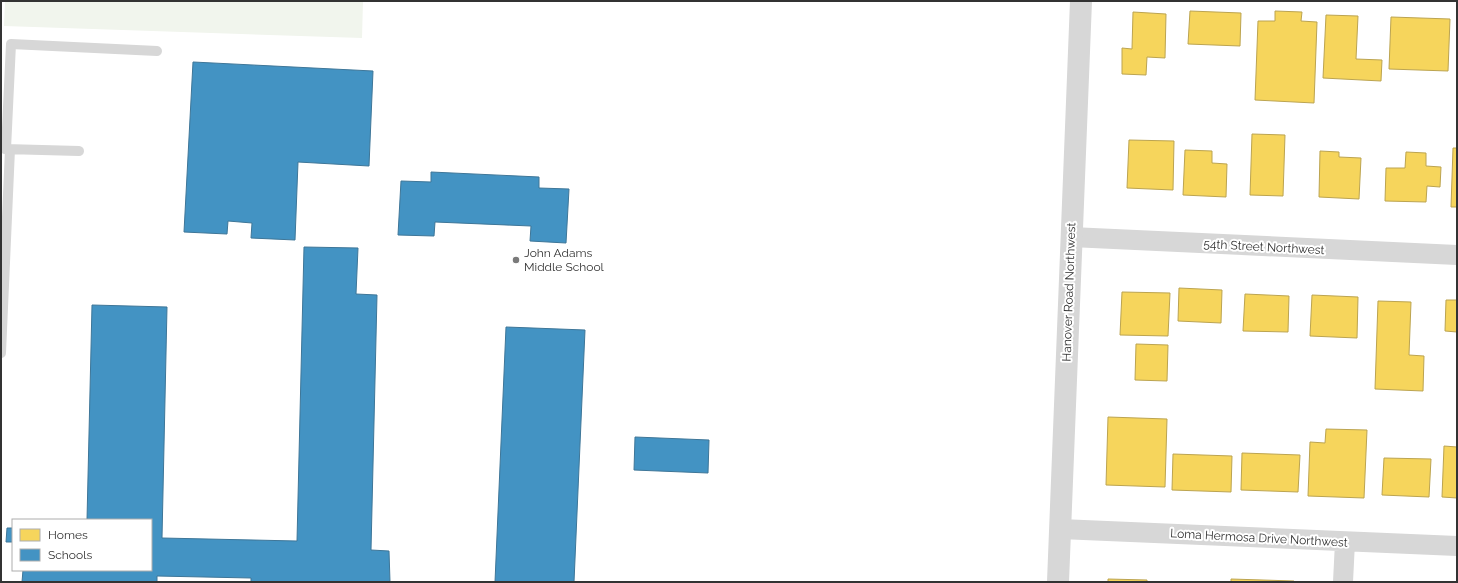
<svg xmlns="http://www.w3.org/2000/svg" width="1458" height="583" viewBox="0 0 1458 583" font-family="Raleway,sans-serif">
<rect width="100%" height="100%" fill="#fff"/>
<path fill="#f1f5ed" d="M5 1H363L362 38 4 26Z"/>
<path fill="#f6d55c" stroke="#bca450" d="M1190 11 1241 13 1240 46 1188 44Z
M1275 11 1302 12 1301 21 1317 22 1314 103 1255 100 1258 21H1275Z
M1133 12 1166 14 1165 58 1147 57 1146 75 1122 74V48L1132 49Z
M1326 15 1358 16 1356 59 1382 60 1381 81 1323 78Z
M1391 17 1450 19 1448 71 1389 69Z
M1252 134 1285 135 1283 196 1250 195Z
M1129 140 1174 141 1173 190 1127 188Z
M1453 148H1457V207H1451Z
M1185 150 1212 151V163L1227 164 1226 197 1183 195Z
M1320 151 1339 152V157L1361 158 1359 199 1319 197Z
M1406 152 1426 153V166L1441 167 1440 187 1427 186 1426 202 1385 201 1386 168H1405Z
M1179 288 1222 290 1221 323 1178 321Z
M1122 292 1170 293 1168 336 1120 335Z
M1245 294 1289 296 1288 332 1243 331Z
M1312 295 1358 297 1357 338 1310 336Z
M1446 300H1457V332L1445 331Z
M1378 301 1411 302 1409 355 1424 356 1423 391 1375 389Z
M1136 344 1168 345 1167 381 1135 380Z
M1108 417 1167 419 1165 487 1106 485Z
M1326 429 1367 430 1364 498 1308 496 1310 442 1325 443Z
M1444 446 1457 447V498L1442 497Z
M1242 453 1300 455 1298 492 1241 490Z
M1173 454 1232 456 1231 492 1172 490Z
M1384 458 1431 459 1429 497 1382 495Z
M1108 579 1147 580V582H1108Z
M1231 579 1294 581V582H1231Z"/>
<path fill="#4393c3" stroke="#3e7698" d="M193 62 373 71 369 166 298 162 295 240 251 238 252 223 228 221 227 234 184 232Z
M431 172 539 177V188L569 189 566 243 530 241 531 226 435 222 434 236 398 235 401 181 431 182Z
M304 247 358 248 356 294 377 295 371 550 389 551 390 582H251V578L157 576V582H22L23 570H151V520H87L92 305 167 307 162 538 297 541Z
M506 327 585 330 574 582H495Z
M635 437 709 440 708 473 634 470Z
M7 528H13V542H6Z"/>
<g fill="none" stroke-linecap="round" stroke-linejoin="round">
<path stroke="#d7d7d7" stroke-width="10" d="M5 149 79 151
M6 149 11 44 157 51
M1 353 10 149"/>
<path stroke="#d7d7d7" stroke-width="20" d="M1071 237 1457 255
M1060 529 1457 546
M1343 582 1345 542"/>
<path stroke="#d7d7d7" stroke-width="22" d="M1058 582 1081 1"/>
</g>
<circle fill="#7a7a7a" stroke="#fff" stroke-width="1.5" cx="516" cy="260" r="4"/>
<g text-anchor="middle" stroke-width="4" stroke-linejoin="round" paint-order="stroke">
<g font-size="12" fill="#333" stroke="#fff">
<text transform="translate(1264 247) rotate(3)" y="4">54th Street Northwest</text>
<text transform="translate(1069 292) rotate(-88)" y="4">Hanover Road Northwest</text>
<text transform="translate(1259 538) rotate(3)" y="4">Loma Hermosa Drive Northwest</text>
</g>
<g font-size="12" fill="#333" stroke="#fff" text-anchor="start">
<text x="524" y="257">John Adams<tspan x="524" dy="14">Middle School</tspan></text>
</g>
</g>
<rect width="1458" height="583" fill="none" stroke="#333333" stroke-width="4"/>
<rect x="12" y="519" width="140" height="52" fill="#ffffff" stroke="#adadad"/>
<rect x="20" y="529" width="20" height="12" fill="#f6d55c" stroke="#adadad"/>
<text x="48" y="539" font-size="12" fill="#333333">Homes</text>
<rect x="20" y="549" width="20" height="12" fill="#4393c3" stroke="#adadad"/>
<text x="48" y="559" font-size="12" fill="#333333">Schools</text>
</svg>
